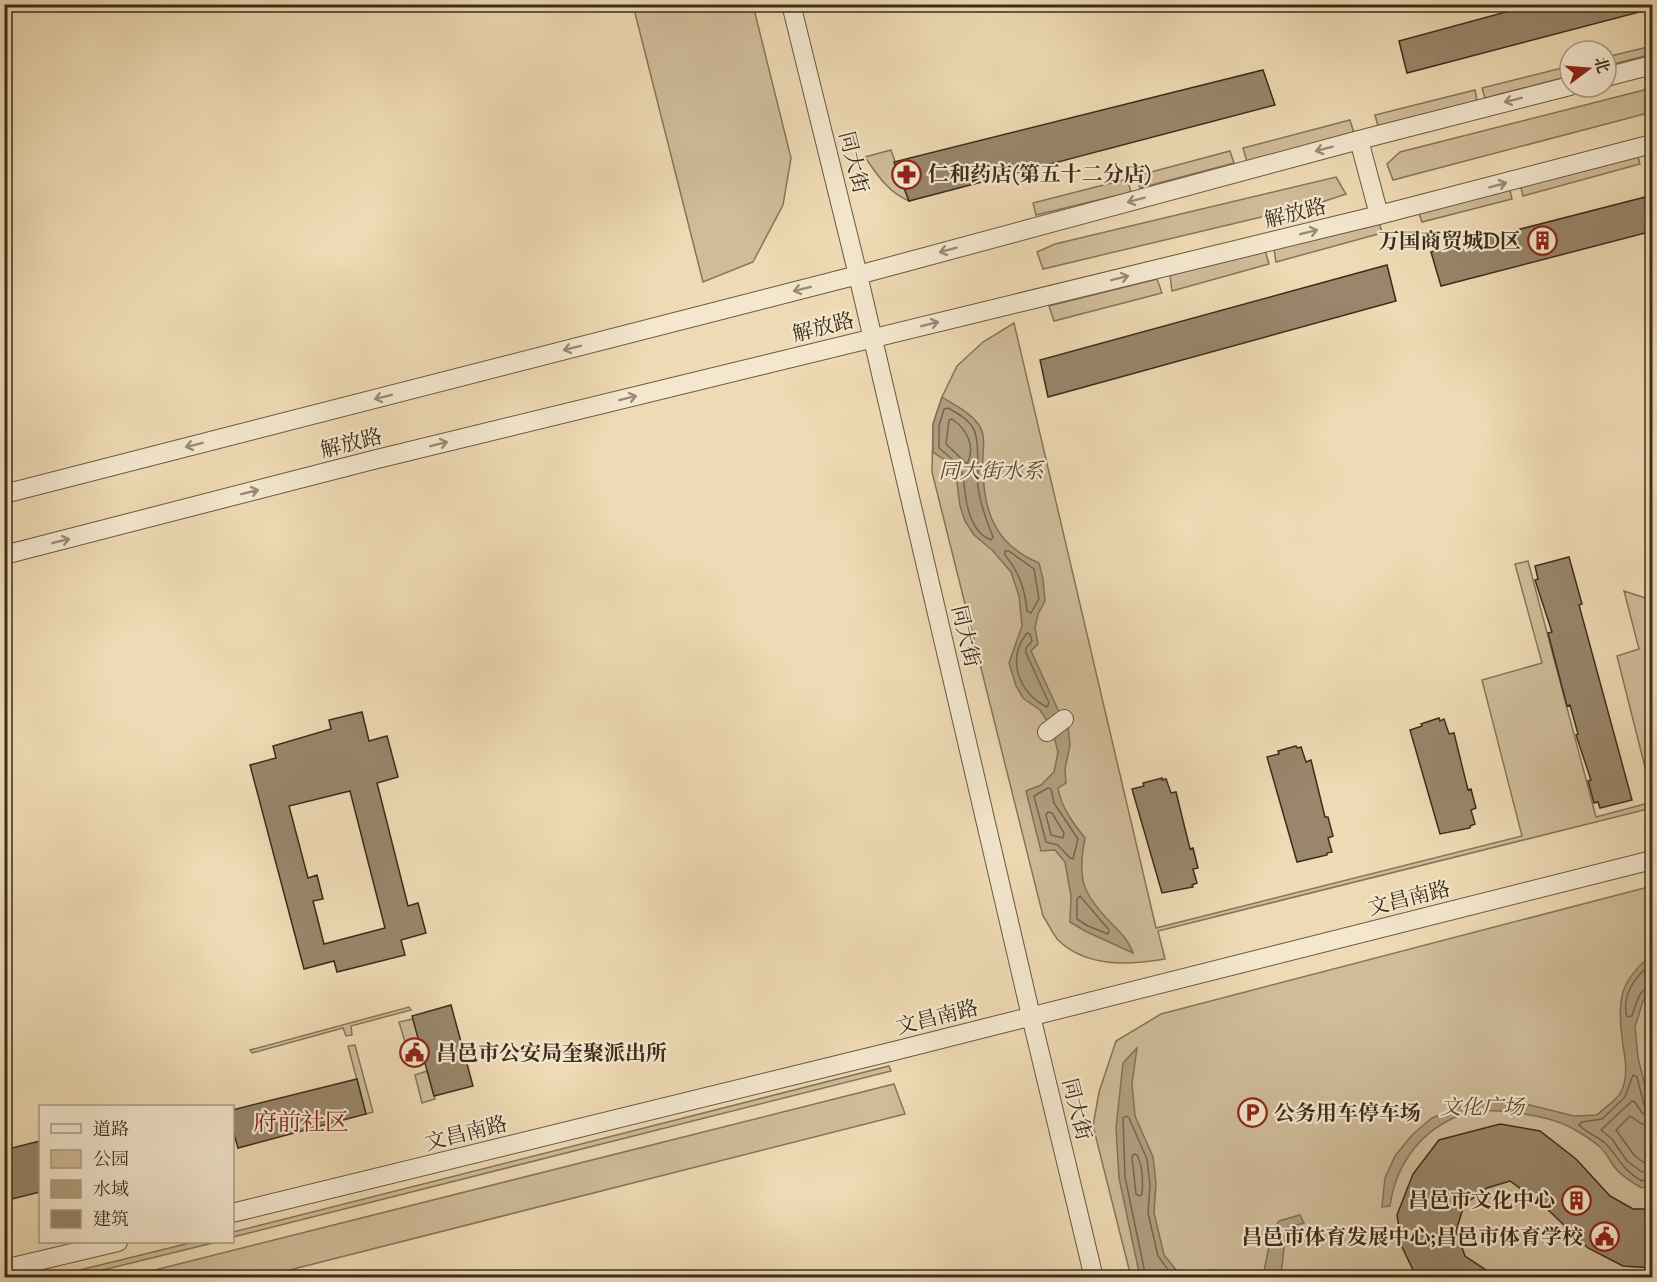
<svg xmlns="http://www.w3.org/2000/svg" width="1657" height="1282" viewBox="0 0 1657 1282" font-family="'Sorts Mill Goudy','Noto Serif SC',serif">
<rect width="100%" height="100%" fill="#eedab4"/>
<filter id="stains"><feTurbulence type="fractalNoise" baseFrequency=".00333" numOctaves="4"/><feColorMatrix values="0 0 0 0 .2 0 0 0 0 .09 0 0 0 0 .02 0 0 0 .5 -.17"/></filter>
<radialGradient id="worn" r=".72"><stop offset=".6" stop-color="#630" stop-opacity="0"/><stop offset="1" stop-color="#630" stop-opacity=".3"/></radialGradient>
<path fill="#d0bc9a" stroke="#86745b" stroke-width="1.5" d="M633 5H753L791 158 783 205 753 262 703 282Z
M1652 46V54L1606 66V57Z
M1570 66V76L1485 98 1482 88Z
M1652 88V112L1393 180 1387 164 1400 152Z
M1475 90 1477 101 1378 126 1375 115Z
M1350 120 1354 133 1247 162 1243 148Z
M891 150 909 201C888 192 878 176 865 157Z
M1230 151 1234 163 1140 188 1136 176Z
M1637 153 1640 164 1523 196 1520 184Z
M1336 177 1346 194 1316 204 1043 269 1037 252 1055 244Z
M1127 179 1131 192 1036 215 1033 203Z
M1509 187 1512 199 1422 222 1418 211Z
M1379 221 1382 233 1276 262 1274 249Z
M1265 250 1269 264 1172 291 1170 275Z
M1157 279 1162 293 1054 321 1049 306Z
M1014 323 1156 928 1522 836 1482 680 1542 663 1515 564 1528 561 1596 817 1652 802V808L1158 931 1165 959C1129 965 1087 968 1058 940 1052 933 1048 923 1043 916L932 472 933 424 942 397 957 366 983 342Z
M1624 591 1652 600V795L1617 656 1639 649Z
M1652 886V1277H1131L1093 1126 1099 1092 1116 1041 1161 1014Z
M409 1007 411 1010 351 1026 352 1035 346 1036 343 1028 252 1053 250 1050Z
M413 1019 420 1045 407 1049 399 1022Z
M355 1045 373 1112 366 1114 348 1046Z
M889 1066 891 1071 233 1237V1232Z
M427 1071 435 1099 422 1103 415 1075Z
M894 1084 905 1114 262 1277H127Z
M194 1242H217L74 1277H51Z"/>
<path fill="#b19f80" stroke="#827158" stroke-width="1.5" d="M942 397C954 405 970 412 979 425 987 437 982 452 983 466 983 511 995 545 1039 563L1043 579 1045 601 1038 614 1035 628 1038 644 1031 651 1059 712 1068 726 1070 745 1065 769 1066 783 1058 788C1061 807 1073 823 1085 838 1077 879 1082 893 1111 923 1122 934 1127 938 1133 953L1085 931 1070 922 1071 896 1065 862 1055 850 1041 851 1026 791 1041 785 1054 772 1058 752 1052 729 1040 710 1023 698 1016 686 1009 663 1022 626 1019 596 1011 572 992 550 974 535 965 521 960 506 956 475 946 461 933 452V424Z
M1652 955V989L1643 1001 1635 1027 1638 1058 1652 1113V1184L1642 1188C1633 1183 1623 1177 1616 1169 1610 1162 1607 1153 1600 1147 1592 1140 1579 1132 1570 1127 1554 1119 1534 1115 1517 1113 1500 1111 1479 1108 1463 1114 1422 1129 1396 1163 1390 1206L1382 1207 1385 1178 1395 1156 1412 1135 1432 1118 1462 1106 1487 1101 1518 1102 1574 1116 1597 1115C1604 1108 1617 1100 1621 1092 1628 1077 1626 1062 1623 1046 1618 1004 1616 983 1652 955Z
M1137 1048 1132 1084 1135 1116 1153 1157 1156 1184 1154 1213 1164 1255 1177 1271 1193 1275 1212 1270 1254 1276 1264 1271 1272 1231 1279 1221 1300 1215 1304 1223 1287 1228C1283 1245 1284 1261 1280 1277H1140L1119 1178 1116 1128 1123 1063Z"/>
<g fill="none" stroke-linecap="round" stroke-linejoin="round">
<path stroke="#76664e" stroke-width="1.5" d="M948 408C957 413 968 419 973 428 980 438 977 473 978 488 981 506 986 520 993 537L991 540C973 533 967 510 965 492 964 486 964 478 962 473 958 462 947 455 939 448V426L944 409Z
M952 419C967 429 976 447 967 464L946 444 949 420Z
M1005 551H1009L1034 569 1039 599 1031 613 1027 611C1025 589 1019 572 1005 555Z
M1027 633 1030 634 1032 641 1026 648V653L1049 703 1047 707C1019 694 1006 659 1027 633Z
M1048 788 1051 789 1054 803 1078 839 1073 859 1070 858 1058 845 1046 842 1034 796Z
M1048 812 1052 813 1064 833 1063 838 1051 835 1046 815Z
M1080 896 1109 930 1108 934 1088 926 1077 919V899Z
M1652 963C1636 975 1621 995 1627 1017L1632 1016C1636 1004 1639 988 1652 986
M1652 1109 1644 1105 1637 1077 1633 1075 1625 1097 1602 1119 1582 1122 1579 1125C1586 1133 1598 1136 1606 1144 1620 1159 1623 1171 1642 1181L1652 1178
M1652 1116 1642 1113 1635 1102 1632 1101 1601 1130 1612 1139 1627 1161 1642 1172 1652 1171
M1652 1125 1642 1124 1630 1116 1616 1130 1634 1155 1643 1162H1652
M1134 1154 1137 1155C1143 1166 1143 1182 1142 1194L1140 1196 1136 1194 1132 1157Z
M1146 1278 1125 1177 1123 1118 1126 1116 1129 1118 1147 1159 1150 1185 1148 1213 1158 1256 1172 1275 1178 1278"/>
</g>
<path fill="#99866b" stroke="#3c2c1c" stroke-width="1.5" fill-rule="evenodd" d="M1535 4H1651V9L1407 73 1399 41Z
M1263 70 1275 105 909 201 894 162Z
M1653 195V231L1441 286 1431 252Z
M1387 265 1396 301 1048 397 1040 360Z
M1569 557 1582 604 1579 605 1632 800 1600 808 1598 802 1594 803 1588 781 1591 780 1576 735 1578 734 1570 705 1567 706 1548 633 1552 632 1535 580 1538 579 1535 566Z
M362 712 369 741 387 736 398 777 377 783 408 906 418 903 426 933 401 940 405 955 337 972 334 961 304 969 250 765 276 758 273 746 331 729 329 720ZM350 791 385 928 324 944 313 901 323 899 317 875 308 878 289 806Z
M1439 718 1440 721 1444 719 1449 734 1454 733 1468 790 1471 789 1476 808 1471 810 1475 824 1470 826V828L1440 834 1410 730 1422 726 1421 724Z
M1296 746 1297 748 1301 747 1306 762 1311 760 1325 817H1328L1333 836 1328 838 1332 852 1327 853V855L1297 862 1267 757 1279 754 1278 751Z
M1162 778V780L1166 779 1171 793 1176 792 1190 849 1193 848 1198 868 1193 869 1197 883 1192 885 1193 887 1162 893 1132 789 1144 786 1143 783Z
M451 1005 473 1086 434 1096 412 1016Z
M357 1079 366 1114 238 1148 232 1127V1110Z
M1500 1124 1540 1131 1576 1159 1610 1196 1633 1209H1653V1268L1623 1266 1588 1248 1543 1205 1510 1181 1487 1188 1464 1205 1456 1231 1465 1256 1498 1278H1417L1402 1247 1397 1215 1413 1174 1439 1140Z
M40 1141V1192L4 1201V1150Z"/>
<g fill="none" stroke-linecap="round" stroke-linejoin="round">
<defs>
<path id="minor" d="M791 4 858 275 1031 1016 1094 1278
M1606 77 1652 65
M1359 140 1379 215
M4 494 858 275 1359 140 1570 86
M4 555 373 460 1379 215 1652 144
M1047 732 1064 719
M232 1213 894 1051 1652 860
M4 1269 118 1242"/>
</defs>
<use href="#minor" stroke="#685842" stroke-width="20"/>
<use href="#minor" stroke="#f4e7ce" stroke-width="18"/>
</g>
<defs><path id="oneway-shaft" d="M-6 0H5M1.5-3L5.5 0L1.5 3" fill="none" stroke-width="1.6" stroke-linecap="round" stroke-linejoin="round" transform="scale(1.5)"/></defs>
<g stroke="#988a75">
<use href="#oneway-shaft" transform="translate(1513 100) rotate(166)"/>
<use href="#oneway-shaft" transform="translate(1324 149) rotate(165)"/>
<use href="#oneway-shaft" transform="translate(1498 185) rotate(-15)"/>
<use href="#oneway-shaft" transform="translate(1136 200) rotate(165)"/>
<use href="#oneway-shaft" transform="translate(1309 232) rotate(-14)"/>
<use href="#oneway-shaft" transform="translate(948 250) rotate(165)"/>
<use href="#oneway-shaft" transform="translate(1120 278) rotate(-14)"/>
<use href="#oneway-shaft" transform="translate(802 289) rotate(166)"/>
<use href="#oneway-shaft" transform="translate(930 324) rotate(-14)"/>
<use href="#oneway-shaft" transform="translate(572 348) rotate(166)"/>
<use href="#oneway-shaft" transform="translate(383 397) rotate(166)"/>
<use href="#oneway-shaft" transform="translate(628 398) rotate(-14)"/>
<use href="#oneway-shaft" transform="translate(439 444) rotate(-14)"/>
<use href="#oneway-shaft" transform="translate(194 445) rotate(166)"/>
<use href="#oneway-shaft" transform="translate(250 492) rotate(-14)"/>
<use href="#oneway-shaft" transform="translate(61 541) rotate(-14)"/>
</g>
<defs>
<symbol id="pharmacy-ring" viewBox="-11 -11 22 22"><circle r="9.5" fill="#f4e7ce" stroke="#8f2418" stroke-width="1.5"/><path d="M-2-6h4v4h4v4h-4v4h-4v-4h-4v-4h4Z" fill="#8f2418"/></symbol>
<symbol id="building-ring" viewBox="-11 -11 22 22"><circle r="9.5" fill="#f4e7ce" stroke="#8f2418" stroke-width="1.5"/><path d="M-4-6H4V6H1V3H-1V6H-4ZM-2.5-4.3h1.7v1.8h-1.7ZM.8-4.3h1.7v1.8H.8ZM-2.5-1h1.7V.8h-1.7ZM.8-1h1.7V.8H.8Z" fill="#8f2418"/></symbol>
<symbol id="civic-ring" viewBox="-11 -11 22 22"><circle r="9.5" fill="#f4e7ce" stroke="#8f2418" stroke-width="1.5"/><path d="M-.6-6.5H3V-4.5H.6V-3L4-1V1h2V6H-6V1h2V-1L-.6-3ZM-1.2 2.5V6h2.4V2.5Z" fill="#8f2418"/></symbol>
<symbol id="parking-ring" viewBox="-11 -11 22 22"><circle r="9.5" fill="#f4e7ce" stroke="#8f2418" stroke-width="1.5"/><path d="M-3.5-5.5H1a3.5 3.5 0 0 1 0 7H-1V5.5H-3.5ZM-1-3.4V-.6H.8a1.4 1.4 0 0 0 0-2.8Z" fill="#8f2418"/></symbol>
</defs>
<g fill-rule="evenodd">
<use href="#pharmacy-ring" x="890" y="158" width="33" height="33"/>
<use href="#building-ring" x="1526" y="224" width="33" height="33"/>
<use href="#civic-ring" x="398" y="1036" width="33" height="33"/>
<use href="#parking-ring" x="1236" y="1096" width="33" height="33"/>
<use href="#building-ring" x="1560" y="1184" width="33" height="33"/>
<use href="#civic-ring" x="1588" y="1220" width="33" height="33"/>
</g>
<g text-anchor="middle" stroke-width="4.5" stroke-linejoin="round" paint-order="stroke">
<g font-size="21" fill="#3c2c1c" stroke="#f4e7ce">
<text transform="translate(854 162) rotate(76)" y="7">同大街</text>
<text transform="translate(1295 213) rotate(-14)" y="7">解放路</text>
<text transform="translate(823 327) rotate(-14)" y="7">解放路</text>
<text transform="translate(351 443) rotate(-14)" y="7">解放路</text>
<text transform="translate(966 636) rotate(77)" y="7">同大街</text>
<text transform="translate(1409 898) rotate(-14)" y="7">文昌南路</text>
<text transform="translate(937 1017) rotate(-14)" y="7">文昌南路</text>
<text transform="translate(1077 1109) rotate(76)" y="7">同大街</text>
<text transform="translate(466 1133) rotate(-14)" y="7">文昌南路</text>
</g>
<g font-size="21" font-weight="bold" fill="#3c2c1c" stroke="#f4e7ce" text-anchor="start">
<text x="928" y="181">仁和药店(第五十二分店)</text>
<text x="1521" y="248" text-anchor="end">万国商贸城D区</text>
<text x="436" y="1060">昌邑市公安局奎聚派出所</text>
<text x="1274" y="1120">公务用车停车场</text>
<text x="1555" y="1207" text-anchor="end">昌邑市文化中心</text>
<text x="1583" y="1244" text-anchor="end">昌邑市体育发展中心;昌邑市体育学校</text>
</g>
<g font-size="21" font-style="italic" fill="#5a4935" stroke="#f4e7ce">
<text x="991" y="478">同大街水系</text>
<text x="1482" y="1114">文化广场</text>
</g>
<g font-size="24" fill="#7a1f14" stroke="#f4e7ce">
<text x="301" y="1130">府前社区</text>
</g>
</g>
<rect width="1657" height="1282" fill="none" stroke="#eedab4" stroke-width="24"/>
<rect x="6" y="6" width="1645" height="1270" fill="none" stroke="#3c2c1c" stroke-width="3"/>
<rect x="12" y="12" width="1633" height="1258" fill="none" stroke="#3c2c1c" stroke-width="1.5"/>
<rect x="39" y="1105" width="195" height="138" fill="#f4e7ce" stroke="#aa9c87" stroke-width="1.5"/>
<rect x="51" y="1124" width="30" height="9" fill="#f4e7ce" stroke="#aa9c87" stroke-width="1.5"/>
<text x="93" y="1135" font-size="18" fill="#3c2c1c">道路</text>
<rect x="51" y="1150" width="30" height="18" fill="#d0bc9a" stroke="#aa9c87" stroke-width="1.5"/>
<text x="93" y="1165" font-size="18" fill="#3c2c1c">公园</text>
<rect x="51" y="1180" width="30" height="18" fill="#b19f80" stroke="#aa9c87" stroke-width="1.5"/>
<text x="93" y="1195" font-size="18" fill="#3c2c1c">水域</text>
<rect x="51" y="1210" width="30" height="18" fill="#99866b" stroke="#aa9c87" stroke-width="1.5"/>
<text x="93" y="1225" font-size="18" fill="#3c2c1c">建筑</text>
<g transform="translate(1588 69) rotate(74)"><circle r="28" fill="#f4e7ce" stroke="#aa9c87" stroke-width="1.5"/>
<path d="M0-4.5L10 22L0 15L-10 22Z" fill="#8f2418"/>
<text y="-9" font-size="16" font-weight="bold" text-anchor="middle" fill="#3c2c1c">北</text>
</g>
<rect width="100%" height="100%" filter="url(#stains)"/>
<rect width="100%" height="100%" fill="url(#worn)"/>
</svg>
